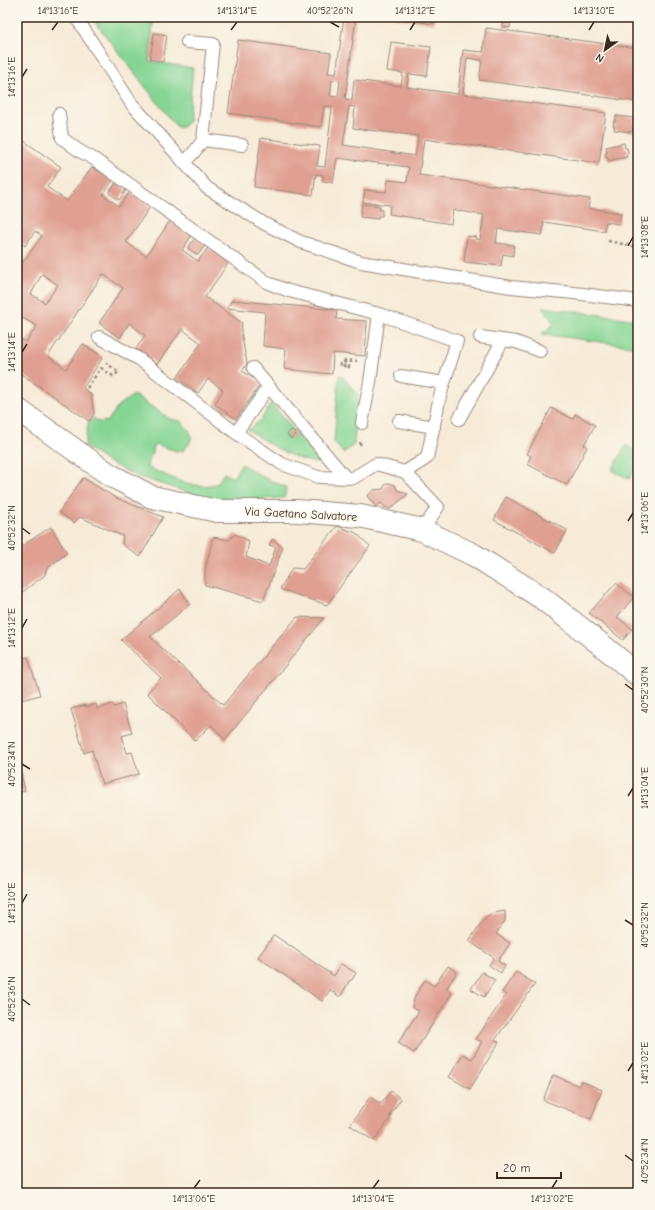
<svg xmlns="http://www.w3.org/2000/svg" width="655" height="1210" viewBox="0 0 655 1210" font-family="'Comic Neue',sans-serif">
<rect width="100%" height="100%" fill="#fbf7ec"/>
<filter id="ink" filterUnits="userSpaceOnUse"><feTurbulence type="fractalNoise" baseFrequency=".025" numOctaves="2"/><feDisplacementMap in="SourceGraphic" scale="8" xChannelSelector="R" yChannelSelector="G"/><feConvolveMatrix kernelMatrix="1 2 1 2 8 2 1 2 1" color-interpolation-filters="sRGB"/></filter>
<filter id="wash" filterUnits="userSpaceOnUse"><feTurbulence type="fractalNoise" baseFrequency=".012" numOctaves="4" result="noise"/><feDisplacementMap in="SourceGraphic" scale="16" xChannelSelector="R" yChannelSelector="G"/><feGaussianBlur stdDeviation="0.9" result="paint"/><feColorMatrix in="noise" values="0 0 0 0 0 0 0 0 0 0 0 0 0 0 0 0 0 1.4 0 .05"/><feComposite in="paint" operator="in"/></filter>
<g filter="url(#wash)">
<rect width="100%" height="100%" fill="#f7ebd8"/>
<path fill="#86d594" stroke="#608059" d="M91 17H154L149 61 193 68 188 122 184 126 180 128 175 125Z
M543 307 638 320V347L541 334 554 324 543 308Z
M339 375 342 376 358 395 354 445 343 453 334 442Z
M134 395 170 419C173 420 177 420 180 421 183 423 185 426 187 428 196 437 190 443 183 451H176L155 444 147 467 186 484 204 486 217 484 224 473 233 478 241 464 269 480 286 487 285 495 284 498 215 501 136 476 104 460 85 446 88 422H90L93 418 101 423 103 421 107 422 120 404Z
M271 403 323 464C292 460 274 447 248 430L261 420Z
M626 445 638 452V463L629 479 612 470Z"/>
<g id="blocks">
<path fill="#df9f91" fill-rule="evenodd" d="M344 17H356L345 99 352 100 354 80 401 86 403 73 387 71 391 42 431 47 427 76 409 74 407 87 458 94 463 50 483 52 486 28 638 48V102L479 80 482 60 467 58 463 94 606 113 599 163 424 139 419 175 590 199 588 208 621 213 619 224 606 222 604 231 544 222 542 235 498 229 496 243 514 245 513 256 503 254 501 266 464 262 467 236 477 237 476 239 480 240 484 215 453 210 451 224 389 214 390 205 363 202 365 190 386 192 388 180 407 182 409 167 337 158 333 183 323 181V175L316 174 313 195 254 187 261 138 320 146 317 166 325 167 332 107 324 106 321 127 228 113 238 40 331 53 328 73 336 74ZM332 80 340 81 338 97 330 96ZM349 106 355 107 353 128 418 136 415 156 343 145Z
M394 17H435L434 24 394 18Z
M504 17H511L510 28 503 27Z
M154 33 167 35 163 62 150 59Z
M616 116 635 118 634 123H636L635 129 633 128V132L614 130 615 126H613L614 121 615 122Z
M20 138 61 167 47 187 67 201 92 167 109 177 113 180 103 195 119 206 130 192 147 203 146 204 150 207 126 242 146 256 170 221 192 235 182 250 198 261 208 248 212 251 213 249 229 262 205 297 242 323 241 332 247 364 242 371 261 383 236 419 215 404 223 390 208 379 198 393 177 378 201 343 182 329 157 364 136 349 145 335 129 323 120 338 99 323 123 288 103 274 48 356 66 369 83 344 103 357 83 388 91 394 94 414 89 421 17 371V337L26 342 37 326 17 315V260L20 261 18 269 42 236 35 231 25 246 17 240V143ZM42 274 58 285 45 303 31 294Z
M624 143 625 148H627L628 153 626 154 627 157 608 161V157H606L605 153H607L606 147Z
M116 183 126 190 119 200 109 193Z
M362 204 380 206 379 209 382 210V216H378V219L360 217Z
M195 238 205 245 198 255 188 248Z
M232 300 337 310 336 319 367 321 365 356 333 353 332 374 284 369 286 349 263 346 265 312 227 308Z
M551 408 573 419 575 414 595 425 584 445 587 447 567 485 527 464 531 456 527 454Z
M291 430 296 435 291 439 287 434Z
M83 478 116 498 163 517 140 557 122 544 123 536 80 517 74 523 59 512Z
M388 483 392 484 395 485 397 490 408 494 390 509 385 507 381 503 376 507 367 496 374 490 383 489 385 485Z
M506 497 567 530 555 553 494 520Z
M337 526 356 533 370 546 327 605 280 589 292 568 303 569Z
M51 527 67 553 46 569 45 575 17 596V549Z
M235 534 249 541 246 557 269 566 276 547 269 545 273 539 283 547 263 601 205 585V571L213 537 229 540Z
M616 583 634 597 617 617 632 629 623 640 589 613Z
M180 589 190 604 150 637 223 705 297 617 324 618 225 740 211 725 195 741 147 693 161 678 121 640Z
M28 657 40 695 17 701V659Z
M96 704 97 709 113 704 114 707 123 704 132 733 122 736 127 753 132 752 139 774 102 784 92 750 84 753 71 709 86 705V707Z
M17 754 25 791 17 792Z
M505 911V921L496 934 510 943 498 961 505 966 501 973 489 965 494 958 469 941 481 923 487 916 493 913Z
M274 935 334 976 341 964 356 973 352 980H350L340 997 330 990 322 1001 258 957Z
M448 966 457 972 446 989 452 993 414 1053 398 1043 419 1011 412 1007 415 996 425 980 434 986Z
M482 972 495 980 484 997 471 989Z
M516 972 535 984 495 1040 499 1042 470 1089 449 1077 463 1054 472 1059 482 1042 476 1039 506 995 502 992Z
M553 1075 579 1086 581 1081 602 1090 591 1119 543 1100Z
M391 1091 401 1099 389 1116 391 1117 374 1141 350 1125 370 1097 381 1104Z"/>
</g>
</g>
<g filter="url(#ink)">
<use href="#blocks" fill-opacity="0" stroke="#998a7b" stroke-width="1"/>
<g fill="none" stroke-linecap="round" stroke-linejoin="round">
<defs>
<path id="service" d="M76 17 131 103 207 188 265 224 301 242 361 262 511 287 574 293 638 301
M59 114 62 138 78 150 94 159 268 283 289 291 379 314 457 341 440 396 427 458 405 472 376 464 353 478 318 477 282 464 236 433 139 359 99 337
M203 140 242 145
M184 163 195 151 203 140 213 44 187 42
M480 337 516 342 540 351
M253 368 346 478
M401 376 444 383
M459 419 503 340
M399 421 434 427
M362 423 370 382 379 314
M236 433 269 386
M405 472 438 507 422 530"/>
<path id="tertiary" d="M17 409 110 475 152 497 217 511H298L360 516 422 530 474 555 542 598 598 642 638 675"/>
</defs>
<use href="#service" stroke="#998a7b" stroke-width="14"/>
<use href="#tertiary" stroke="#998a7b" stroke-width="24"/>
<path stroke="#998a7b" stroke-width="2.5" stroke-dasharray="3 3" stroke-linecap="butt" d="M608 241 638 247
M339 364 343 365 345 362 349 361 351 362V364L348 368 344 366C344 365 343 363 344 361L346 360 357 361
M87 388 101 368 113 376 119 372 106 363
M360 445 361 439"/>
<use href="#service" stroke="#fff" stroke-width="12"/>
<use href="#tertiary" stroke="#fff" stroke-width="22"/>
</g>
</g>
<path fill="none" stroke="#3b2a1e" stroke-width="1.5" d="M330 22 339 27M52 30 58 22M231 30 237 22M410 30 415 22M589 30 594 22M22 77 27 69M628 246 633 237M22 352 27 344M628 521 633 513M22 528 30 534M22 628 27 619M625 684 633 690M22 764 30 769M628 796 633 788M22 903 27 894M625 920 633 925M22 999 30 1005M628 1071 633 1063M625 1155 633 1161M194 1188 200 1180M373 1188 379 1180M552 1188 557 1180"/>
<g text-anchor="middle" stroke-width="3" stroke-linejoin="round" paint-order="stroke">
<g font-size="12" fill="#3b2a1e" stroke="#fbf7ec">
<text transform="translate(301 514) rotate(3)" y="4">Via Gaetano Salvatore</text>
</g>
</g>
<rect width="655" height="1210" fill="none" stroke="#fbf7ec" stroke-width="44"/>
<g transform="translate(605 50) rotate(213)" stroke="#fbf7ec" stroke-width="3" paint-order="stroke">
<path d="M0-3L7 15L0 10L-7 15Z" fill="#3b2a1e"/>
<text y="-6" font-size="11" font-weight="bold" text-anchor="middle" fill="#3b2a1e">N</text>
</g>
<path d="M497 1172v6h64v-6" fill="none" stroke="#3b2a1e" stroke-width="2"/>
<text x="503" y="1172" font-size="12" fill="#3b2a1e" stroke="#fbf7ec" stroke-width="3" paint-order="stroke">20 m</text>
<rect x="22" y="22" width="611" height="1166" fill="none" stroke="#3b2a1e" stroke-width="1.5"/>
<g font-size="10" text-anchor="middle" fill="#3b2a1e">
<text x="58" y="14">14°13'16"E</text>
<text x="237" y="14">14°13'14"E</text>
<text x="330" y="14">40°52'26"N</text>
<text x="415" y="14">14°13'12"E</text>
<text x="594" y="14">14°13'10"E</text>
<text transform="translate(11 77) rotate(-90)" y="4">14°13'16"E</text>
<text transform="translate(644 237) rotate(-90)" y="4">14°13'08"E</text>
<text transform="translate(11 352) rotate(-90)" y="4">14°13'14"E</text>
<text transform="translate(644 513) rotate(-90)" y="4">14°13'06"E</text>
<text transform="translate(11 528) rotate(-90)" y="4">40°52'32"N</text>
<text transform="translate(11 628) rotate(-90)" y="4">14°13'12"E</text>
<text transform="translate(644 690) rotate(-90)" y="4">40°52'30"N</text>
<text transform="translate(11 764) rotate(-90)" y="4">40°52'34"N</text>
<text transform="translate(644 788) rotate(-90)" y="4">14°13'04"E</text>
<text transform="translate(11 903) rotate(-90)" y="4">14°13'10"E</text>
<text transform="translate(644 925) rotate(-90)" y="4">40°52'32"N</text>
<text transform="translate(11 999) rotate(-90)" y="4">40°52'36"N</text>
<text transform="translate(644 1063) rotate(-90)" y="4">14°13'02"E</text>
<text transform="translate(644 1161) rotate(-90)" y="4">40°52'34"N</text>
<text x="194" y="1202">14°13'06"E</text>
<text x="373" y="1202">14°13'04"E</text>
<text x="552" y="1202">14°13'02"E</text>
</g>
</svg>
